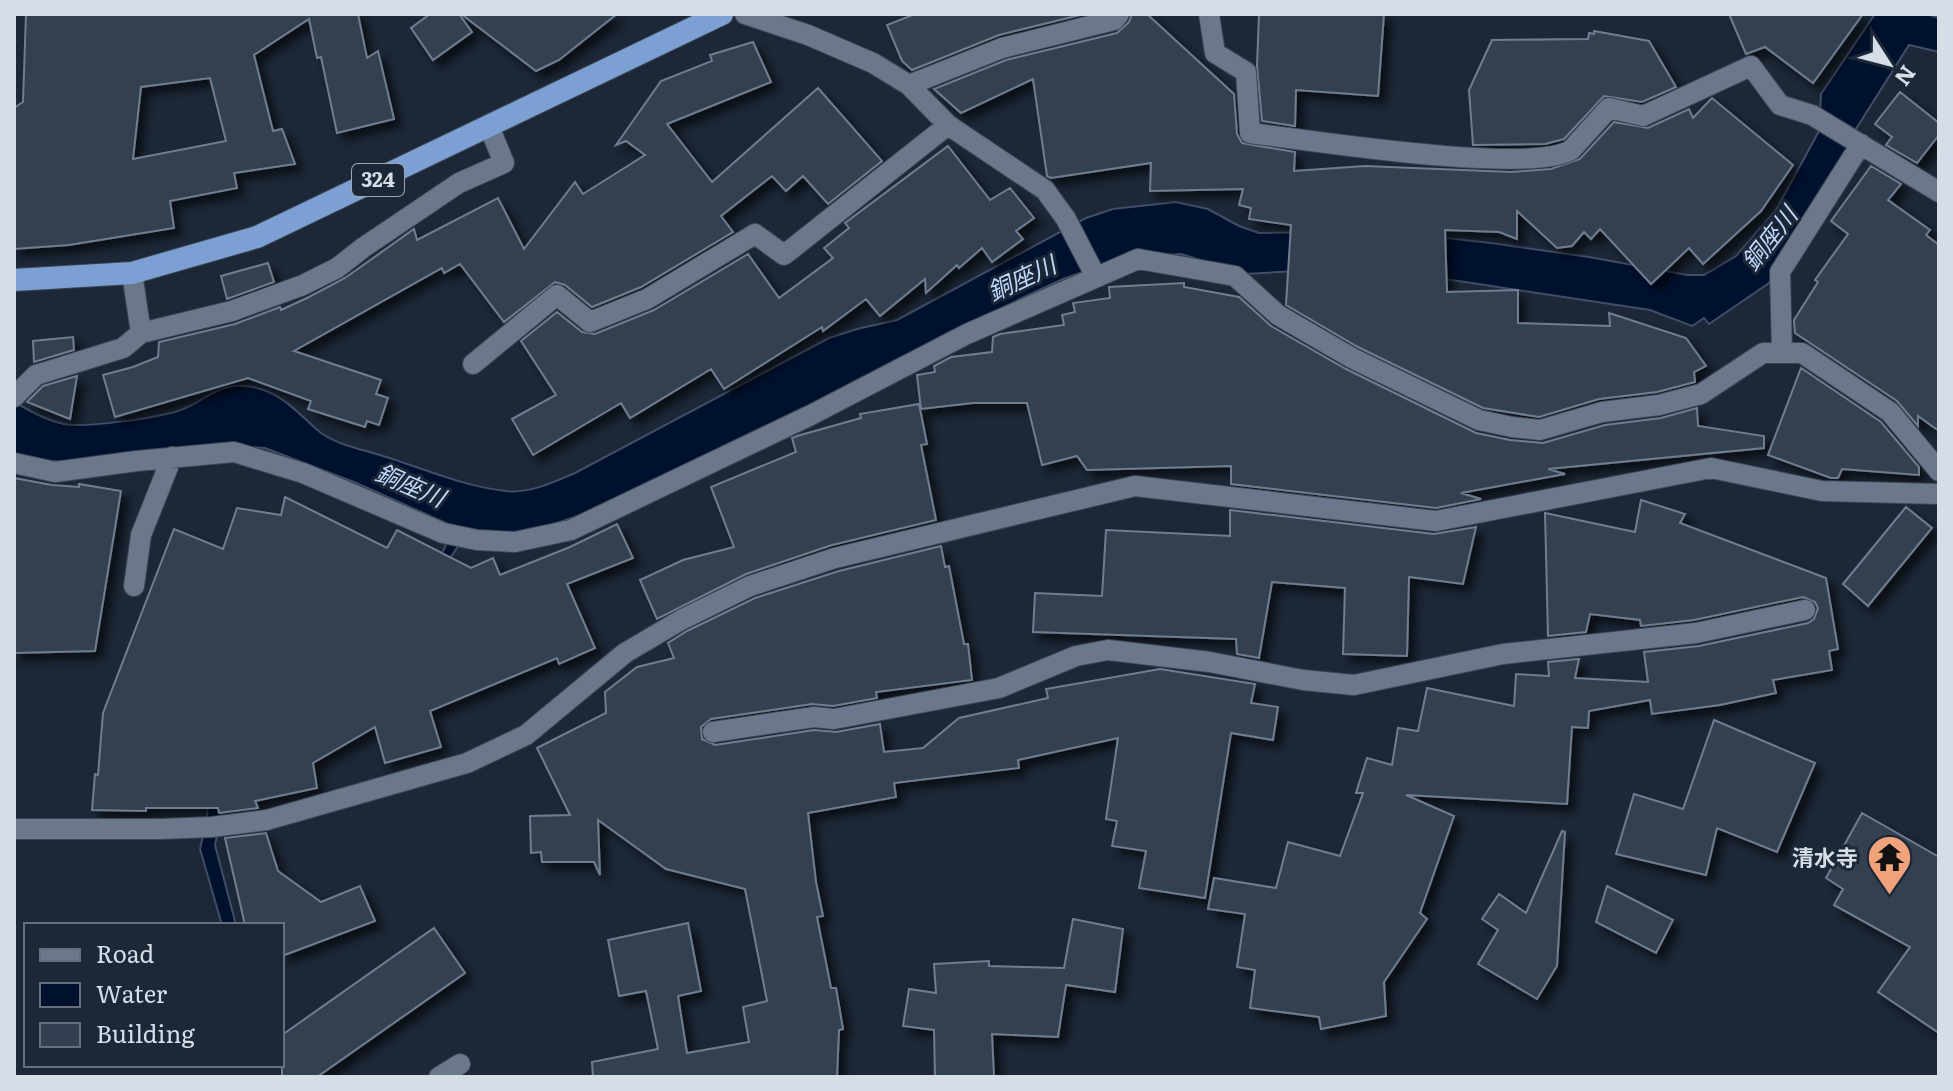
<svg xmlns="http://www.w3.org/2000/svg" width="1953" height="1091" viewBox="0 0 1953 1091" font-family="Literata,'Noto Sans JP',serif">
<defs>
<filter id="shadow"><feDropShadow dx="7" dy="7" stdDeviation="4" flood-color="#0009"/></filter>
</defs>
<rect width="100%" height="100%" fill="#1c2737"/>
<path fill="#00112e" stroke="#404e66" stroke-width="2" d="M1875 14H1927L1939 18V52L1909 45 1856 129 1849 148 1769 283 1709 324 1704 318 1692 326 1650 310 1366 267 1245 274 1181 254 1123 258 1063 279 1020 299 807 408 580 515 537 530 459 545 446 564 219 781 221 816 215 845 236 925H222L200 849 207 817 210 780 439 559 455 527 354 482 265 448 235 446 83 462 40 461 14 454V402C30 411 45 420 64 424 87 428 155 418 178 411 207 402 219 378 257 388 285 395 300 416 321 433 340 446 362 449 383 456 422 468 465 487 506 491 529 494 554 482 575 473L829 338 857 329 897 320 1086 218 1113 209 1176 202 1208 209 1239 226 1259 233 1383 231 1491 243 1589 257 1687 275H1704L1736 256 1776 210 1819 131 1821 94Z"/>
<path fill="#333f50" stroke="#707d90" stroke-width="2" fill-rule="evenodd" filter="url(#shadow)" d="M26 14H358L367 58 378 51 394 119 337 133 321 57 317 58 309 19 254 55 273 131 282 129 295 164 234 173 237 188 170 201 174 228 69 245 14 249V108L23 102ZM210 78 226 141 133 159 141 87Z
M430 14H459L472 32 433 60 411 28Z
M461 14H617L559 60 536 71Z
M915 14H1084L999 35 912 70 902 61 887 25Z
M1132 14H1147L1234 94 1237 134 1242 143 1295 152 1294 171 1365 166 1511 172 1551 169 1580 159 1614 122 1648 128 1689 109 1693 118 1712 98 1793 165 1761 211 1703 264 1689 248 1651 284 1600 229 1591 239 1584 232 1572 246 1557 248 1517 211V239L1499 232 1445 230 1447 292 1518 290V323L1610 326 1609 313 1686 338 1706 366 1694 372 1695 382 1657 392 1599 399 1539 417 1483 408 1358 347 1286 305 1291 225 1249 219 1251 208 1239 205 1243 189 1150 191 1151 163 1051 178 1047 176 1033 79 961 113 934 89 1006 60 1117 33 1129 22Z
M1259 14H1384L1378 96 1296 90 1295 126 1262 121 1257 66Z
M1729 14H1863L1813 83 1765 47 1746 54Z
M1594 31 1649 41 1676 87 1642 102 1604 96 1564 139 1545 144 1473 145 1469 90 1492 40 1588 39 1589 33 1594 34Z
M753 42 771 82 667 124 712 182 818 88 882 161 828 204 803 176 786 191 772 176 721 216 733 232 641 287 592 307 565 285 555 282 504 322 460 264 444 273 442 268 294 351 381 380 376 394 388 398 379 425 367 421 365 427 308 409 311 401 248 378 115 417 103 375 133 367 158 357 159 342 235 324 280 307 281 310 309 297 345 278 414 229 417 240 498 198 524 249 575 182 583 194 645 155 626 141 616 145 661 81 712 61 710 55Z
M1900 92 1939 123V135L1917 163 1886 145 1892 137 1875 124Z
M948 146 990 200 1010 188 1034 218 1016 231 1023 239 992 262 982 248 959 268 957 265 926 293 925 279 880 316 866 299 823 331 822 327 724 389 711 369 630 418 621 403 533 455 512 419 556 395 521 341 557 312 582 332 595 334 654 310 748 254 779 298 833 258 824 248 849 228 845 223Z
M1871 166 1901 184 1888 200 1930 230 1926 235 1939 245V431L1918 416V426L1897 401 1795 333 1794 320 1818 282 1815 280 1848 234 1831 221Z
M268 263 274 282 227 299 221 276Z
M1184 283V287L1239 297 1271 326 1346 369 1476 433 1510 440 1543 443 1605 425 1661 418 1697 408 1698 426 1764 436V448L1548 469 1565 474 1461 493 1481 499 1436 508 1231 484V466L1087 470 1077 456 1042 465 1027 403H973L921 409 917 375 935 372 934 366 951 357 992 352 993 337 1000 334 1064 325 1062 315 1075 312 1073 303 1110 298 1109 287Z
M73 337 74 350 34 362 33 341Z
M1801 368 1881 422 1919 467V475L1842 469 1838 478H1831L1768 455Z
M77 376 70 419 27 402 43 386Z
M919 404 927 444 921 445 936 520 832 545 746 574 657 619 640 580 683 560 734 547 711 487 796 452 792 438 797 436 861 418 860 414Z
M14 478 52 485 79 487V484L121 491 95 651 14 653Z
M285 497 387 548 397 530 471 568 493 558 500 575 570 547 617 524 633 558 567 584 595 648 559 664 557 658 430 711 441 747 385 763 375 727 313 763 317 788 255 801 258 808 219 813 218 808H146V811L92 810 95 774 98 775 103 713 174 529 223 549 237 508 281 515Z
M1641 500 1685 514 1680 523 1826 578 1838 649 1829 651 1832 670 1773 680 1776 693 1720 705 1652 714 1650 700 1589 711 1588 728 1572 727 1567 804 1406 795 1454 816 1420 913 1427 919 1384 982 1386 1016 1321 1029 1319 1017 1250 1008 1255 970 1237 967 1245 914 1208 909 1214 878 1276 888 1288 842 1340 856 1363 793H1356L1367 758 1392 765 1398 728 1418 731 1427 688 1514 706 1516 674 1549 676 1548 662 1579 659 1575 678 1648 682 1644 652 1699 646 1808 623 1814 619 1818 608 1815 602 1803 597 1694 620 1641 626 1640 620 1590 614 1586 632 1548 636 1545 513 1635 532Z
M1906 507 1932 528 1868 606 1843 584Z
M1230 510 1434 534 1476 527 1463 584 1409 577 1407 656 1343 654 1345 588 1272 582 1259 658 1237 654 1236 639 1033 632 1035 593 1102 596 1106 530 1230 536Z
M941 546 945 567 949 566 964 644H968L972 680 876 692 877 698 833 706 812 704 711 719 701 727 702 739 715 745 814 730 836 732 880 724 884 752 923 748 959 718 1048 698 1046 689 1160 669 1255 684 1251 703 1278 707 1273 740 1231 733 1205 898 1139 888 1146 851 1112 846 1117 821 1106 819 1118 738 1018 760 1019 768 894 783 896 797 808 813 816 882 823 916 817 917 831 988H836L843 1029 839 1030 837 1077H593L592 1062 658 1049 646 991 619 996 608 940 688 923 701 991 678 996 687 1053 749 1042 743 1007 767 1001 745 889 666 869 598 820 600 875 594 862H542L541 852 531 853 530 816 570 815 537 748 606 713 605 692 637 667 674 658 668 643 687 631 755 598 839 571Z
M1714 720 1815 763 1777 852 1717 828 1706 875 1616 854 1634 794 1683 809Z
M1862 813 1939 857V1033L1878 992 1910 947 1834 905 1843 889 1826 878Z
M1562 831 1565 832 1557 966 1537 999 1478 964 1498 930 1482 919 1499 894 1526 913Z
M266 833 278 871 321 902 360 886 375 921 282 956V925H245L225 838Z
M1607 886 1673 920 1656 953 1596 922Z
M1073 919 1123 929 1115 992 1066 985 1058 1037 992 1034 994 1077H935L934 1030 903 1026 909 989 936 993 934 964 989 961V966L1064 968Z
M434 928 465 973 317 1077H282V1035Z"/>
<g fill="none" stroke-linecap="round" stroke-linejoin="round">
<defs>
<path id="minor" d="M745 14 808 35 873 63 909 85 948 125 1045 190 1066 219 1096 277
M1209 14 1215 53 1246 72 1250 133C1309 140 1528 175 1571 150L1609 108 1643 116 1751 66 1780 105 1812 115 1939 192
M909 85 1002 48 1114 20 1119 14
M141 333 232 311 303 285 337 268 364 247 459 183 504 163 489 126
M1782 352 1780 272 1861 144
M473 364 557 295 590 322 647 299 755 234 784 255 948 125
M14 397 36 375 123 348 141 333 132 273
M14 463 55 472 137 461 234 452 303 473 443 533 477 540 515 542 571 530 811 415 967 334 1138 259 1235 276 1278 315 1352 358 1479 420 1512 427 1540 430 1602 412 1659 405 1701 394 1763 353H1802L1890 412 1939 471
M134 586 141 535 172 457
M713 732 814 717 834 719 999 688 1076 656 1108 650 1210 662 1303 680 1354 685 1503 654 1696 633 1805 610
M14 829H161L212 827 267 820 467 763 526 735 625 653 681 620 750 586 835 558 1135 486 1436 521 1711 468 1822 491 1939 494
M439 1077 460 1064"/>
<path id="trunk" d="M14 280 132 273 257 237 722 14"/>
</defs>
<use href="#minor" stroke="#3c4552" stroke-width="22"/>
<use href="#trunk" stroke="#3c4552" stroke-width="24"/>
<use href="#minor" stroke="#6b788b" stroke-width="20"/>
<use href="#trunk" stroke="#7ca0d4" stroke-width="22"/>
</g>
<defs>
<symbol id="temple-pin" viewBox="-11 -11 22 30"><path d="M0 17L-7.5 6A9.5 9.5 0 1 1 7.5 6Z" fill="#f0a27a" stroke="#1c2737"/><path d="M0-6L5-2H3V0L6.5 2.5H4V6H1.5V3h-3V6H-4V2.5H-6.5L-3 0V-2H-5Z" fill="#111"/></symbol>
</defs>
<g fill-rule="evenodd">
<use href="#temple-pin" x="1864" y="832" width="51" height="69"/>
</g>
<g text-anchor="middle" stroke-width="6" stroke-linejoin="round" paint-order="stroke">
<rect fill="#1c2737" stroke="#9ea6b2" stroke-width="2" x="352" y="164" width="52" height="32" rx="6"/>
<g font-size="20" font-weight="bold" fill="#d5dde7">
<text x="378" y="187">324</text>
</g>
<g font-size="22" font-weight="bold" fill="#d5dde7" stroke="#1c2737" text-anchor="end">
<text x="1858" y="866">清水寺</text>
</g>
<g font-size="24" font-style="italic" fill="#c1d9fd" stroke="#1c2737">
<text transform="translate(1770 239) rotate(-52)" y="8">銅座川</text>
<text transform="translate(1022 279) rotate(-25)" y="8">銅座川</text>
<text transform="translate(410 486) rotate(23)" y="8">銅座川</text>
</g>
</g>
<rect width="1953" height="1091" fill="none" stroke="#d5dde7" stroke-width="32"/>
<rect x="24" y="923" width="260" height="144" fill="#1c2737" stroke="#66707d" stroke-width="2"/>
<rect x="40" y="949" width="40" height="12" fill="#6b788b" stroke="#66707d" stroke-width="2"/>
<text x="96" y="963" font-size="24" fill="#d5dde7">Road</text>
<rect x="40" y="983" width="40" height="24" fill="#00112e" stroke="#66707d" stroke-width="2"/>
<text x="96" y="1003" font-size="24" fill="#d5dde7">Water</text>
<rect x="40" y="1023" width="40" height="24" fill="#333f50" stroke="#66707d" stroke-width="2"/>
<text x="96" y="1043" font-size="24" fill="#d5dde7">Building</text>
<g transform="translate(1889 64) rotate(126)" stroke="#1c2737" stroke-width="6" paint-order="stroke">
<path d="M0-6L14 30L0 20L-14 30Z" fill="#d5dde7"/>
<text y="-12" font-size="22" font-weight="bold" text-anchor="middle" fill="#d5dde7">N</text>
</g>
</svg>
